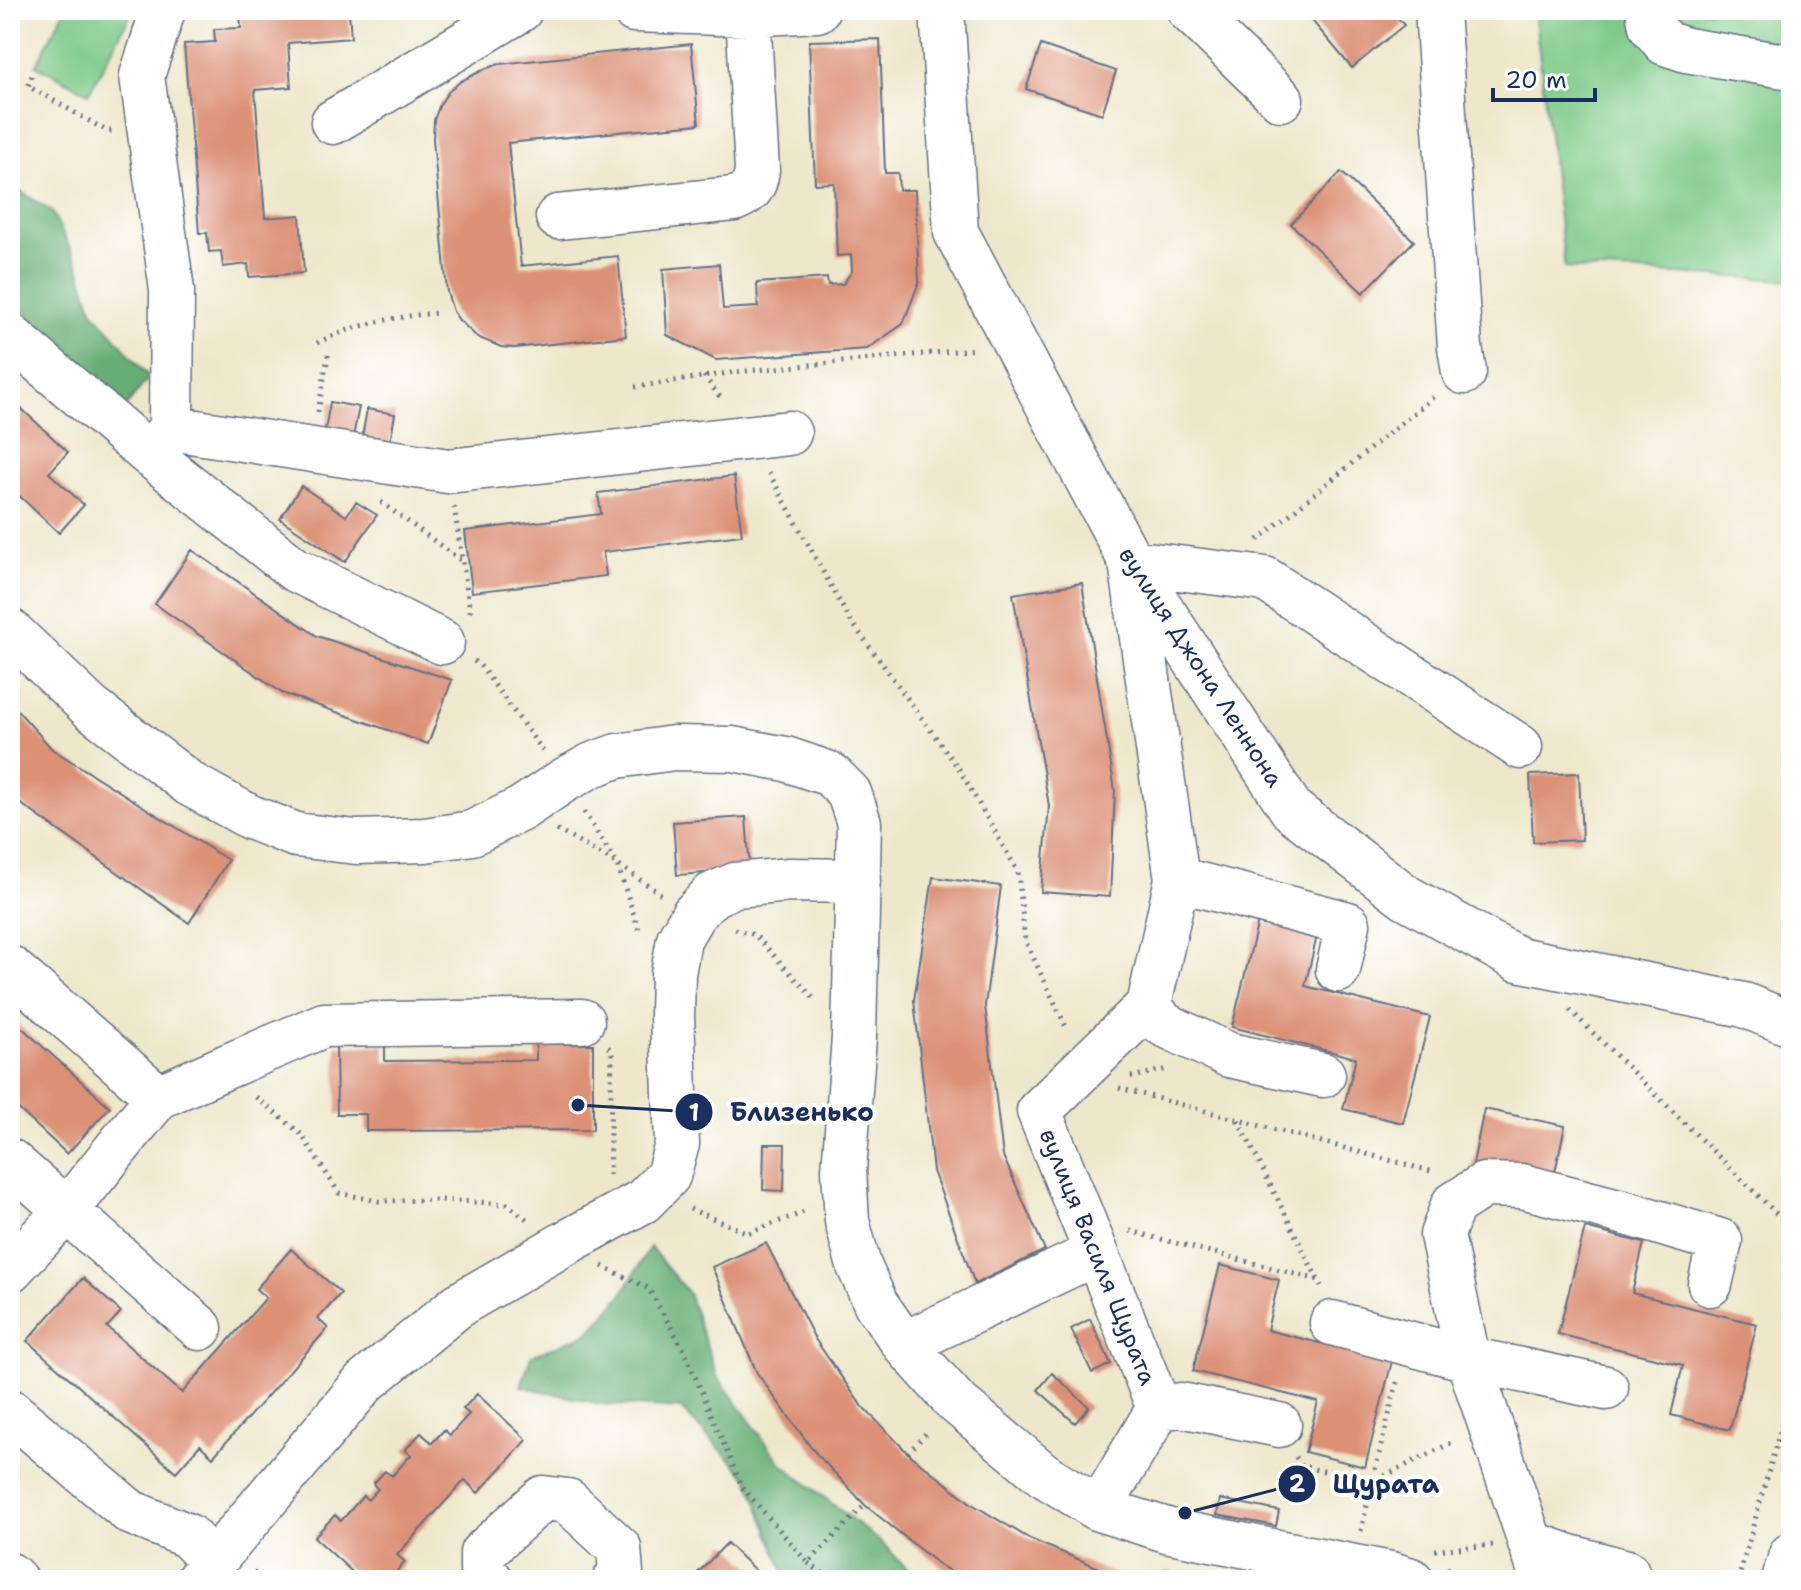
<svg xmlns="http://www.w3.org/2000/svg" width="1801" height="1590" viewBox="0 0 1801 1590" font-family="'Shantell Sans',sans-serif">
<rect width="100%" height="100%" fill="#fff"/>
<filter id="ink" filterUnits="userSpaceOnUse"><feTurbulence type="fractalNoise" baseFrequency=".0125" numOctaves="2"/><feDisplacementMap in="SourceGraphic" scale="16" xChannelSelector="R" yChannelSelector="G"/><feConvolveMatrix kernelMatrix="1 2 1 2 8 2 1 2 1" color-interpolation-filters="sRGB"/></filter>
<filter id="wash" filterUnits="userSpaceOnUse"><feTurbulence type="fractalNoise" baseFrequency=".006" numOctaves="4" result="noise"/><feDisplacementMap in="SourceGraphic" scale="32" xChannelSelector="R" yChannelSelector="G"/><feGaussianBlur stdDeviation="1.8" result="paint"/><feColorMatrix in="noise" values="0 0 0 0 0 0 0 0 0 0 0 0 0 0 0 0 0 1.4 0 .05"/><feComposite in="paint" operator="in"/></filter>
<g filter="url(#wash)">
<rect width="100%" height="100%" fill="#eee7cb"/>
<path fill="#7eca88" stroke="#4c7c73" stroke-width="2" d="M65 10H133L89 93 36 65Z
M1534 10H1791V280L1565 268Z"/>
<path fill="#66ae74" stroke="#406e69" stroke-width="2" d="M10 184 52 212 78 264 93 311 149 377 122 412 32 319 10 300Z
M650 1247 688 1293 717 1376 781 1463 883 1544 918 1580H787L748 1478 681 1409 600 1404 521 1386 531 1356 588 1333 621 1296Z"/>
<g id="blocks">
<path fill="#dc9076" d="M269 10H349L351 38 288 43 291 87 255 90 265 218 300 215 304 273 249 277 248 264 223 267 221 251 209 252 207 233H199L184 44 215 42 214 29 241 28 240 12Z
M1303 10H1391L1404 25 1352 68Z
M880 39 885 173H898L899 190H915L919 282 903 324 867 349 716 360 667 335 663 269 719 264 723 309 758 307 757 283 827 278 828 285 843 284 852 271 851 255 837 256 834 183 815 184 809 41Z
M691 44 699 124 508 143 521 266 618 256 626 336 514 348 501 347 477 337 459 320 453 311 447 292 433 139 434 120 440 104 449 91 461 81 487 68 499 64Z
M1041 45 1116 71 1102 114 1026 89Z
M1341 172 1414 241 1363 293 1291 224Z
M10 398 68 452 49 473 84 505 59 533 10 487Z
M330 402 359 407 351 447 323 442Z
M367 409 395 414 388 454 360 449Z
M734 476 742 535 603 552 606 576 472 592 465 531 601 514 598 493Z
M301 486 346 516 356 502 377 515 345 562 280 519Z
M192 550 317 636 452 680 428 744 282 693 155 604Z
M1082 583 1115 791 1110 897 1041 892 1049 806 1013 594Z
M10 702 52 749 228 860 189 923 10 796Z
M1579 773 1582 840 1533 842 1530 775Z
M746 817 750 870 677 875 673 822Z
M933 877 1001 886 985 1005 999 1124 1003 1156 1045 1250 975 1284 933 1171 914 1000Z
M1258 921 1317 936 1305 986 1430 1017 1403 1123 1343 1109 1356 1058 1232 1027Z
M10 1017 110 1107 67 1154 10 1101Z
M536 1044H593V1130L366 1131V1114H337L336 1046 385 1045V1061L536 1060Z
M1484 1109 1565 1126 1552 1186 1472 1169Z
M764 1144H785L784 1191 763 1190Z
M1585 1228 1644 1243 1632 1293 1757 1324 1730 1430 1671 1415 1683 1365 1558 1334Z
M766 1243 815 1339 861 1405 908 1453 972 1504 1030 1539 1128 1580H964L938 1564 865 1505 813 1450 757 1373 712 1267Z
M291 1249 341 1293 318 1319 328 1328 213 1457 200 1445 176 1472 27 1341 83 1278 121 1312 107 1327 182 1393 266 1298 256 1289Z
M1220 1265 1279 1280 1267 1330 1392 1361 1365 1467 1305 1452 1318 1402 1193 1371Z
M1090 1319 1111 1364 1092 1373 1071 1329Z
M1052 1373 1089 1407 1075 1423 1038 1390Z
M477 1394 527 1440 478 1493 465 1480 397 1555 405 1562 396 1572 404 1580H361L314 1537 335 1515 341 1521 363 1496 368 1500 378 1489 373 1484 385 1471 392 1476 411 1455 405 1450 421 1433 432 1443 444 1430 450 1435 469 1414 463 1409Z
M1220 1499 1279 1511 1276 1526 1217 1515Z
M727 1543 765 1580H691Z
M1167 1571 1200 1579V1580H1165Z"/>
</g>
</g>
<g filter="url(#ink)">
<use href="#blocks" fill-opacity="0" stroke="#656f84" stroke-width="2"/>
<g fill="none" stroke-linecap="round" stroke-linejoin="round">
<defs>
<path id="minor" d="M634 10 748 14 817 10
M942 10 956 232 1131 562 1292 810 1406 897 1518 959 1744 1005 1791 1024
M1189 10 1281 99
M1437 10 1460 347 1464 372
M1648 10 1651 26 1665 43 1686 50 1791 67
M333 122 520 10
M558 217 734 199C750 193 755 187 757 170L748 14
M10 336 149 454 171 428 172 290 142 76 163 10
M171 428 448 471 789 433
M149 454 294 569 442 642
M10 631 91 708 190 784 250 817 296 835 356 842 425 840 472 833 521 809 563 781 592 765 617 756 674 748 733 749 786 759 830 774 849 793 859 823 854 1037 844 1170 847 1221 859 1266 876 1304 904 1344 955 1401 1044 1475 1099 1509 1170 1531 1391 1574 1411 1580
M1177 879 1348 924 1338 970
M10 968 158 1097
M1149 1005 1163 1024 1229 1055 1323 1075
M10 1161 200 1328
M10 1270 67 1210 158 1097 221 1069 324 1025 582 1021
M1332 1323 1468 1359 1543 1580
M904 1344 1079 1261
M1606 1388 1468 1359 1442 1235 1453 1205 1484 1185 1522 1186 1630 1214 1720 1241 1710 1284
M1159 1408 1181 1405 1279 1425
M10 1411 130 1512 188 1536 213 1562
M1099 1509 1159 1408 1039 1111 1149 1005 1177 879 1131 562 1265 579 1520 747
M1530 1543 1570 1557 1627 1572
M10 1575 15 1580
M198 1580 365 1382 460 1304 562 1245 643 1201 668 1176 677 1144 672 1016 673 974 679 939 693 915 712 895 735 885 790 880 858 881
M491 1580 482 1570V1553L543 1498 568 1501 619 1548 621 1573 615 1580
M1784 1580 1791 1555"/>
</defs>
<use href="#minor" stroke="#656f84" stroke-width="47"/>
<path stroke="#656f84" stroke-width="5" stroke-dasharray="2 6" stroke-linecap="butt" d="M32 76 28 86 107 131H113
M317 343C353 325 397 316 438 313
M704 376 723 401
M635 387 736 372 976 349
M318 412 329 350
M769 473 848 617 959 769 1018 872 1025 940 1067 1029
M381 502 463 562
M454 507 471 616
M1258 540 1437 394
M474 661 479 664 543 751
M584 812 617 864 640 933
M557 830 617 864 661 894
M735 929 755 935 815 1000
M1570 1010 1791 1228
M608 1047 612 1051 609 1175
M1131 1077 1168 1069
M1119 1088 1434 1172
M256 1097 301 1134 339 1193 378 1201 441 1200 507 1204 529 1221
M1238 1120 1321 1286
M690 1209 748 1233 807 1211
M1130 1231 1318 1280
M602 1266 648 1288 683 1348 742 1487 808 1563 865 1505
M908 1453 929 1430
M1296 1457 1301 1466 1372 1482 1398 1379
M1361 1531 1372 1482 1455 1441
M1435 1550 1493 1545
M808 1563 832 1580
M1447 1568 1479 1580
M253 1572 260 1580
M1157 1580 1161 1566
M1738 1580 1791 1392"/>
<use href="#minor" stroke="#fff" stroke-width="44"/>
</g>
</g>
<g text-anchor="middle" stroke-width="8" stroke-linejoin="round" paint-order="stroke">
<g font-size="24" fill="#1b2f5e" stroke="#fff">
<text transform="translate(1201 667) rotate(57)" y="8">вулиця Джона Леннона</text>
<text transform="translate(1098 1257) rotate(68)" y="8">вулиця Василя Щурата</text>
</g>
</g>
<path fill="none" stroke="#1b2f5e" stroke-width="3" d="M578 1105L694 1112M1185 1513L1297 1484"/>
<g fill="#1b2f5e" stroke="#fff" stroke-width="3">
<circle cx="578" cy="1105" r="8"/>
<circle cx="1185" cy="1513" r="8"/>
<circle cx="694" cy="1112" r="20"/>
<circle cx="1297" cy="1484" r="20"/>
</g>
<g font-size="24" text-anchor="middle" font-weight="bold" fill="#fff">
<text x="694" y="1121">1</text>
<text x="1297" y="1492">2</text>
</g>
<g font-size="26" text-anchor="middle" font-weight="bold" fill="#1b2f5e" stroke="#fff" stroke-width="8" stroke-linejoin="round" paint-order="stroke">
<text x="802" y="1121">Близенько</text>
<text x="1386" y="1493">Щурата</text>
</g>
<rect width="1801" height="1590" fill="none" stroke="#fff" stroke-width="40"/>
<path d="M1493 88v12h102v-12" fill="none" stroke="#1b2f5e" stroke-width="4"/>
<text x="1505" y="88" font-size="24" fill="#1b2f5e" stroke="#ffffff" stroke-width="6" paint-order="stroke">20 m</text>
</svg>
